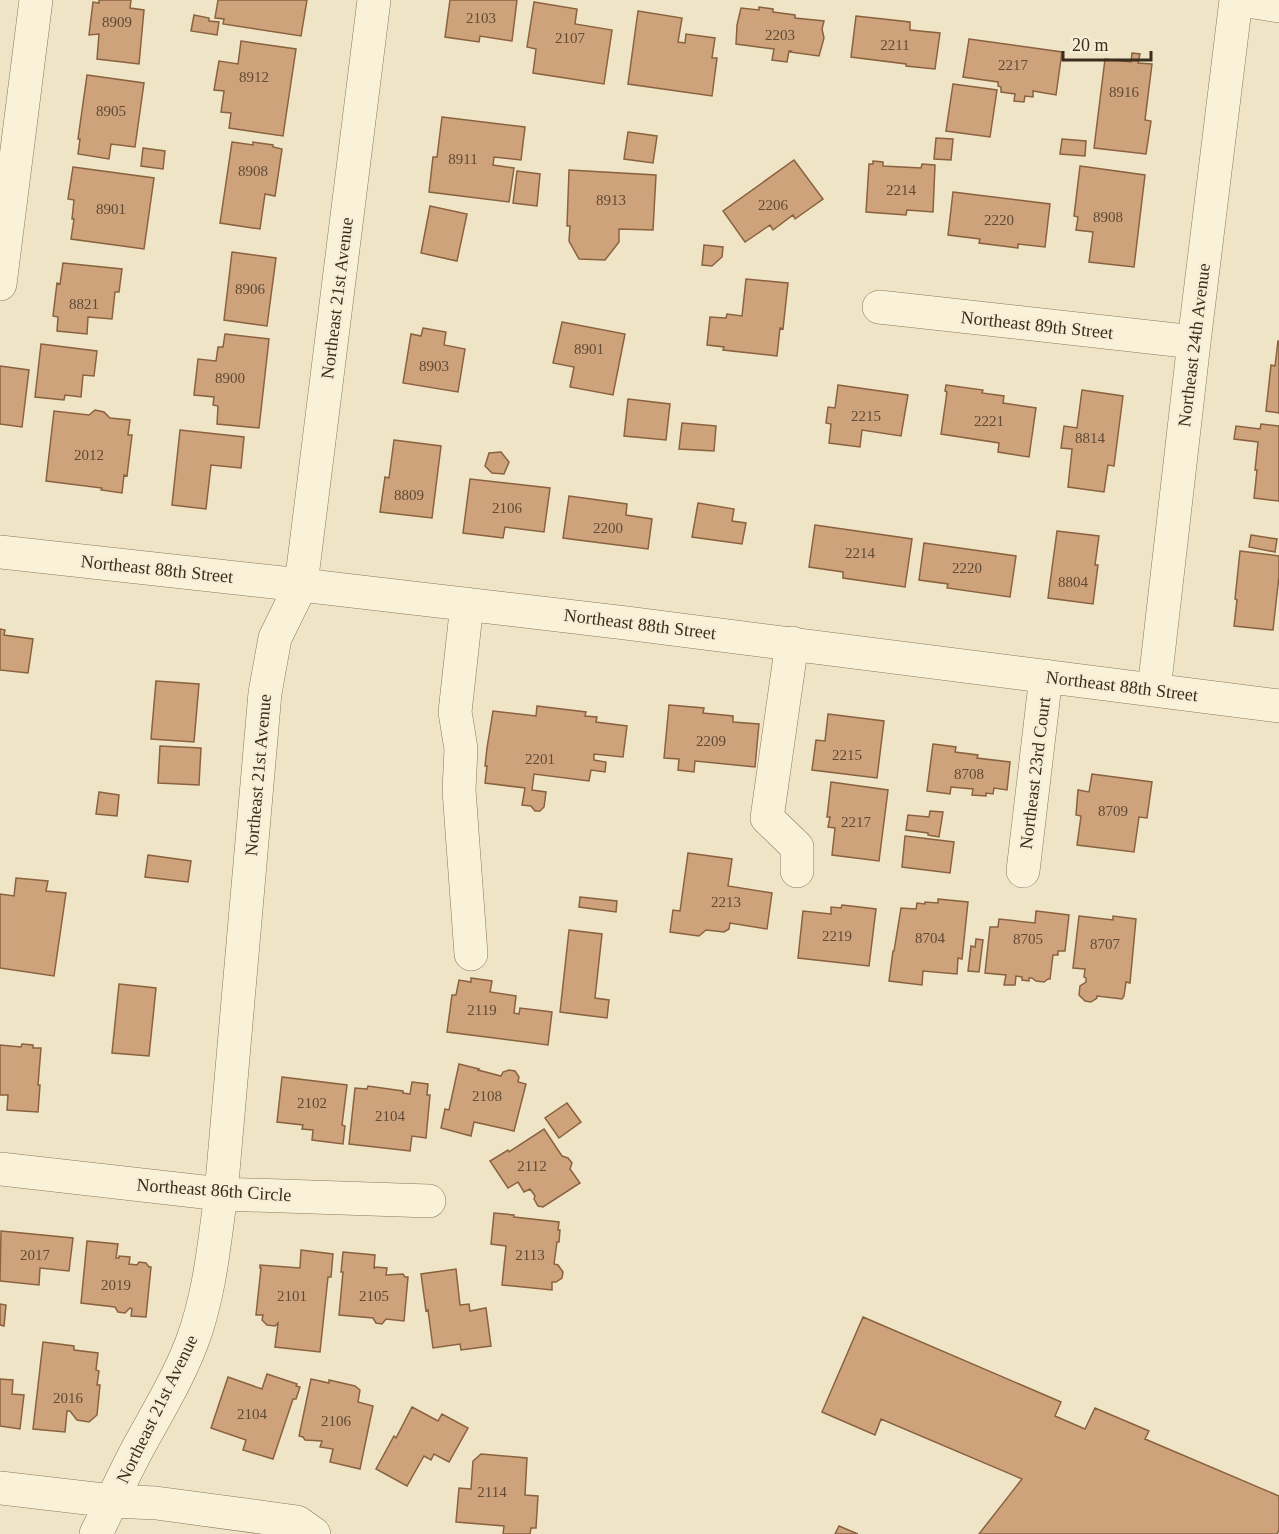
<svg xmlns="http://www.w3.org/2000/svg" width="1279" height="1534" viewBox="0 0 1279 1534" font-family="'Times New Roman',serif">
<rect width="100%" height="100%" fill="#efe5c6"/>
<path fill="#cea27b" stroke="#8a6240" stroke-width="1.5" d="M99 0H131L130 8 144 10 139 64 97 59 99 34 89 35 93 2 99 3Z
M218 0H307L301 36 223 24 224 19 215 18Z
M450 0H517L512 41 480 36 479 42 445 37Z
M534 2 577 9 575 24 612 30 604 84 533 73 536 49 527 47Z
M759 7 773 9V12L795 15V18L824 21 822 29 824 38 819 56 790 52 791 51H789L787 62 772 60 774 49 736 44 737 25 741 8 759 10Z
M638 11 682 18 678 42 685 43 686 34 715 38 712 58H717L712 96 628 84Z
M194 15 209 18V21L219 22 217 35 191 31Z
M856 16 910 22V30L940 33 935 69 906 66V64L851 57Z
M969 39 1062 52 1056 95 1033 91V97L1025 96 1024 102 1014 101 1015 94 1001 92V87L998 86V82L963 77Z
M241 41 296 49 283 136 229 128 231 113 221 112 224 91 214 90 219 61 238 64Z
M1132 53 1140 54 1138 63 1152 64 1145 120 1151 121 1146 154 1094 148 1105 59 1131 62Z
M87 75 144 83 135 147 111 144 109 159 78 154 80 139H78Z
M953 84 997 90 990 137 946 131Z
M442 117 525 127 521 160 494 157 493 165 514 168 509 202 429 192 433 157H437Z
M628 132 657 136 653 163 624 159Z
M936 138 953 139 951 160 934 159Z
M1062 139 1086 141 1085 156 1060 154Z
M232 142 253 145V142L273 145V147L282 149 275 196 265 194 260 229 220 223Z
M143 148 165 151 163 169 141 166Z
M794 160 823 199 795 219 793 215 773 230 770 225 745 242 723 211Z
M873 161 883 162V166L921 168 922 164 935 165 933 212 907 210 906 215 866 212 869 164H873Z
M1080 166 1145 175 1134 267 1089 262 1093 232 1076 230 1078 217 1074 216Z
M73 167 154 178 144 249 71 239 74 219H72L74 200 68 199Z
M569 170 656 175 653 230 619 229V242L605 260 579 259 569 241 570 226H567Z
M517 171 540 174 537 206 513 203Z
M953 192 1050 204 1045 247 1018 244V248L979 243 980 239 948 235Z
M430 206 467 214 457 261 421 253Z
M704 245 723 247 722 257 712 266 702 265Z
M232 252 276 258 267 326 224 320Z
M63 263 122 269 119 292H115L112 319 88 317 87 334 57 331 58 317 53 316 57 283 60 284Z
M746 279 788 283 783 329 780 328 777 356 723 350 724 347 707 345 710 317 726 318 727 314 742 316Z
M562 322 625 334 613 395 570 387 574 367 553 363Z
M423 328 446 332 444 345 465 349 458 392 403 383 411 334 421 336Z
M225 334 269 339 259 428 217 424 218 406 213 405 214 397 194 395 198 359 216 361 218 347H223Z
M1278 341H1279V413L1266 411 1271 365 1275 366Z
M41 344 97 351 94 376 83 375 81 397 65 395 64 400 35 397Z
M0 366 29 370 22 427 0 424Z
M838 385 908 395 901 436 862 430 860 447 829 443 831 424 826 423 828 407 835 408Z
M946 385 983 390 982 393 1004 396 1003 403 1036 408 1029 457 998 452 999 443 941 434 947 392 945 391Z
M1082 390 1123 396 1114 466 1108 465 1104 492 1068 487 1072 449 1061 448 1064 426 1077 428Z
M628 399 670 404 666 440 624 436Z
M95 410 104 412 110 418 130 420 128 435H132L127 476 124 475 122 493 101 490 102 488 46 481 54 411 89 415Z
M682 423 716 426 714 451 679 449Z
M1261 424 1279 426V501L1254 498 1257 470H1255L1258 442 1234 439 1236 426 1260 429Z
M180 430 244 437 241 468 211 465 206 509 172 505Z
M394 440 441 446 432 518 380 512 385 477 389 478Z
M501 452 509 462 504 474 492 473 485 466 489 453Z
M470 479 550 488 544 532 505 527 503 538 463 533Z
M569 496 627 504 626 515 652 519 648 549 563 538Z
M698 503 734 509 732 521 746 523 742 544 692 537Z
M815 525 912 539 905 587 843 578V572L809 567Z
M1057 531 1099 536 1095 565H1098L1093 604 1048 598Z
M1251 535 1277 539 1275 552 1249 547Z
M924 543 1016 556 1010 597 947 588 948 584 919 580Z
M1240 551 1279 556V576L1273 630 1234 626 1237 600 1235 599Z
M0 629 5 630 4 635 33 639 28 673 0 670Z
M156 681 199 684 194 742 151 739Z
M669 705 704 708 703 713 733 716V722L759 724 755 767 695 761 694 772 678 770 679 759 664 758Z
M537 706 586 712 585 716 597 717 596 722 627 726 623 757 594 754V760L606 762 605 772 591 770 589 781 534 774 532 790 546 792 544 807 540 811H535L531 806 522 805 525 788 485 783 487 766H485L487 748 493 711 536 716Z
M828 714 884 721 877 778 812 770 816 740 825 741Z
M933 744 956 747 955 752 978 755 977 758 1010 762 1007 790 994 788 993 794 986 793V796L972 795 973 789 951 787 950 794 927 791Z
M160 746 201 748 199 785 158 783Z
M1092 774 1152 782 1147 818 1139 817 1134 852 1077 845 1081 816 1076 815 1078 790 1089 792Z
M831 782 888 790 879 861 832 855 835 828 828 827 830 817H827Z
M99 792 119 795 117 816 96 814Z
M930 811 943 812 939 837 928 835V833L906 830 908 815 929 817Z
M905 836 954 842 950 873 902 867Z
M688 853 732 859 728 886 772 893 767 929 730 923 729 929 724 932 706 930 699 936 670 932 673 910 680 911Z
M148 855 191 861 188 882 145 877Z
M16 878 48 881 46 891 66 893 54 976 0 968V894L14 896Z
M580 897 617 901 616 912 579 907Z
M938 899 968 902 962 959 958 958 957 974 923 971 922 985 889 981 893 951H894L901 908 916 909 917 903 925 904V902L938 903Z
M842 905 876 909 869 966 798 958 803 911 831 914V907L841 908Z
M1036 911 1069 915 1065 951H1058V955H1053L1050 979H1048L1044 982 1036 981 1032 978H1029V981L1022 980V977L1016 976 1015 985H1004L1006 975 985 973 990 927H998L999 919 1035 923Z
M1079 916 1113 920V916L1136 919 1130 983 1126 982 1124 996 1122 999 1097 996V998L1091 1002 1085 1001 1079 995 1080 986 1086 982V978L1084 977 1085 969 1073 968Z
M569 930 602 934 595 998 609 1000 607 1018 560 1012Z
M976 939 983 940 979 972 968 971 971 946 975 947Z
M471 978 492 981 490 992 516 996 514 1013 519 1014 520 1008 552 1012 548 1045 447 1032 452 995H456L459 980 471 982Z
M119 984 156 988 149 1056 112 1053Z
M22 1044 33 1045V1048H41L38 1085H40L38 1112 7 1110 8 1095H0V1045L21 1047Z
M459 1064 479 1069 478 1070 501 1076 503 1072 509 1070 515 1071 519 1077 518 1082 526 1084 514 1131 474 1122 471 1136 441 1128 445 1109 449 1110Z
M282 1077 347 1085 342 1125 345 1126 343 1144 312 1140 313 1130 302 1129 303 1125 277 1122Z
M412 1082 428 1084 427 1095H430L426 1138 412 1136 410 1151 349 1144 355 1088 367 1089 368 1086 403 1091V1093L410 1094Z
M567 1103 581 1122 559 1138 545 1118Z
M544 1129 562 1156 568 1158 572 1163 570 1169 580 1183 543 1207 538 1206 534 1199 535 1196 530 1189 524 1192 518 1182 508 1188 490 1161 508 1150 509 1152Z
M494 1213 514 1215V1217L559 1222 558 1230H560L559 1242H557L554 1264 558 1265 563 1272 562 1278 556 1282H552V1290L502 1285 506 1246 491 1244Z
M1 1231 73 1238 69 1271 40 1268 39 1285 0 1281Z
M87 1241 118 1244 116 1258H119V1256L130 1257 129 1264 137 1265 139 1262 146 1263 149 1267H151L146 1317 131 1316 132 1309 130 1308 125 1313 118 1312 115 1307 81 1303Z
M301 1250 333 1254 331 1277H328L320 1352 275 1347 278 1323 275 1326 267 1325 262 1320 263 1315H256L261 1268H260V1265L300 1268Z
M343 1252 375 1255 374 1269 375 1267 387 1268 386 1275 403 1274 405 1277H408L404 1321 386 1319 382 1324 376 1323 373 1318 339 1315 343 1272H341Z
M456 1269 460 1305 469 1304 470 1311 486 1308 491 1346 461 1350 460 1344 433 1348 428 1310 426 1311 421 1274Z
M0 1304 6 1305 4 1326 0 1325Z
M863 1317 1061 1402 1055 1416 1085 1429 1095 1408 1149 1431 1145 1439 1279 1496V1530L1277 1534H979L1022 1479 881 1419 875 1435 822 1412Z
M43 1342 74 1346V1350L98 1353 96 1370 99 1371 97 1385H100L97 1415 89 1422 77 1420 70 1411H67L65 1432 33 1429Z
M267 1374 297 1384 296 1386 300 1387 296 1399H293L273 1459 243 1450 246 1440 211 1428 228 1377 262 1389Z
M0 1379 13 1380 12 1394 24 1395 20 1429 0 1426Z
M311 1379 329 1383V1380L355 1386 360 1390 358 1402 373 1406 360 1469 330 1462 333 1449 320 1447 322 1441 305 1440 303 1437 299 1436Z
M412 1407 438 1421 442 1414 468 1428 449 1462 434 1454 431 1460 424 1456 407 1486 376 1469 394 1436 396 1438Z
M481 1454 527 1458 525 1495 538 1496 536 1528H531L530 1534H503L504 1526 456 1522 459 1488 471 1489 473 1461Z
M839 1526 858 1534H835Z"/>
<g fill="none" stroke-linecap="round" stroke-linejoin="round">
<defs>
<path id="minor" d="M1241 0 1279 6
M0 284 36 0
M879 307 1194 342
M0 552 301 585 626 623 1279 706
M467 604 455 712 461 749 459 790 471 954
M792 643 767 818 797 847V871
M1154 690 1194 342 1236 0
M1023 871 1046 676
M0 1169 221 1194 429 1201
M0 1488 112 1501 156 1503 297 1522 314 1534
M96 1534C110 1505 123 1476 138 1448 157 1413 178 1379 192 1342 210 1294 214 1244 221 1194L265 693 275 638 301 585 374 0"/>
</defs>
<use href="#minor" stroke="#8b775b" stroke-width="34"/>
<use href="#minor" stroke="#f9f2d9" stroke-width="33"/>
</g>
<g text-anchor="middle" stroke-width="5" stroke-linejoin="round" paint-order="stroke">
<g font-size="15" fill="#604b36">
<text x="481" y="23">2103</text>
<text x="117" y="27">8909</text>
<text x="780" y="40">2203</text>
<text x="570" y="43">2107</text>
<text x="895" y="50">2211</text>
<text x="1013" y="70">2217</text>
<text x="254" y="82">8912</text>
<text x="1124" y="97">8916</text>
<text x="111" y="116">8905</text>
<text x="463" y="164">8911</text>
<text x="253" y="176">8908</text>
<text x="901" y="195">2214</text>
<text x="611" y="205">8913</text>
<text x="773" y="210">2206</text>
<text x="111" y="214">8901</text>
<text x="1108" y="222">8908</text>
<text x="999" y="225">2220</text>
<text x="250" y="294">8906</text>
<text x="84" y="309">8821</text>
<text x="589" y="354">8901</text>
<text x="434" y="371">8903</text>
<text x="230" y="383">8900</text>
<text x="866" y="421">2215</text>
<text x="989" y="426">2221</text>
<text x="1090" y="443">8814</text>
<text x="89" y="460">2012</text>
<text x="409" y="500">8809</text>
<text x="507" y="513">2106</text>
<text x="608" y="533">2200</text>
<text x="860" y="558">2214</text>
<text x="967" y="573">2220</text>
<text x="1073" y="587">8804</text>
<text x="711" y="746">2209</text>
<text x="847" y="760">2215</text>
<text x="540" y="764">2201</text>
<text x="969" y="779">8708</text>
<text x="1113" y="816">8709</text>
<text x="856" y="827">2217</text>
<text x="726" y="907">2213</text>
<text x="837" y="941">2219</text>
<text x="930" y="943">8704</text>
<text x="1028" y="944">8705</text>
<text x="1105" y="949">8707</text>
<text x="482" y="1015">2119</text>
<text x="487" y="1101">2108</text>
<text x="312" y="1108">2102</text>
<text x="390" y="1121">2104</text>
<text x="532" y="1171">2112</text>
<text x="35" y="1260">2017</text>
<text x="530" y="1260">2113</text>
<text x="116" y="1290">2019</text>
<text x="292" y="1301">2101</text>
<text x="374" y="1301">2105</text>
<text x="68" y="1403">2016</text>
<text x="252" y="1419">2104</text>
<text x="336" y="1426">2106</text>
<text x="492" y="1497">2114</text>
</g>
<g font-size="18" fill="#3b2e1f" stroke="#f6efd6">
<text transform="translate(337 298) rotate(-83)" y="6">Northeast 21st Avenue</text>
<text transform="translate(1037 325) rotate(6)" y="6">Northeast 89th Street</text>
<text transform="translate(1194 345) rotate(-83)" y="6">Northeast 24th Avenue</text>
<text transform="translate(157 569) rotate(6)" y="6">Northeast 88th Street</text>
<text transform="translate(640 624) rotate(7)" y="6">Northeast 88th Street</text>
<text transform="translate(1122 686) rotate(7)" y="6">Northeast 88th Street</text>
<text transform="translate(1035 773) rotate(-83)" y="6">Northeast 23rd Court</text>
<text transform="translate(258 775) rotate(-85)" y="6">Northeast 21st Avenue</text>
<text transform="translate(214 1190) rotate(4)" y="6">Northeast 86th Circle</text>
<text transform="translate(157 1409) rotate(-64)" y="6">Northeast 21st Avenue</text>
</g>
</g>
<path d="M1063 51v9h88v-9" fill="none" stroke="#3b2e1f" stroke-width="3"/>
<text x="1072" y="51" font-size="18" fill="#3b2e1f" stroke="#f6efd6" stroke-width="4.5" paint-order="stroke">20 m</text>
</svg>
